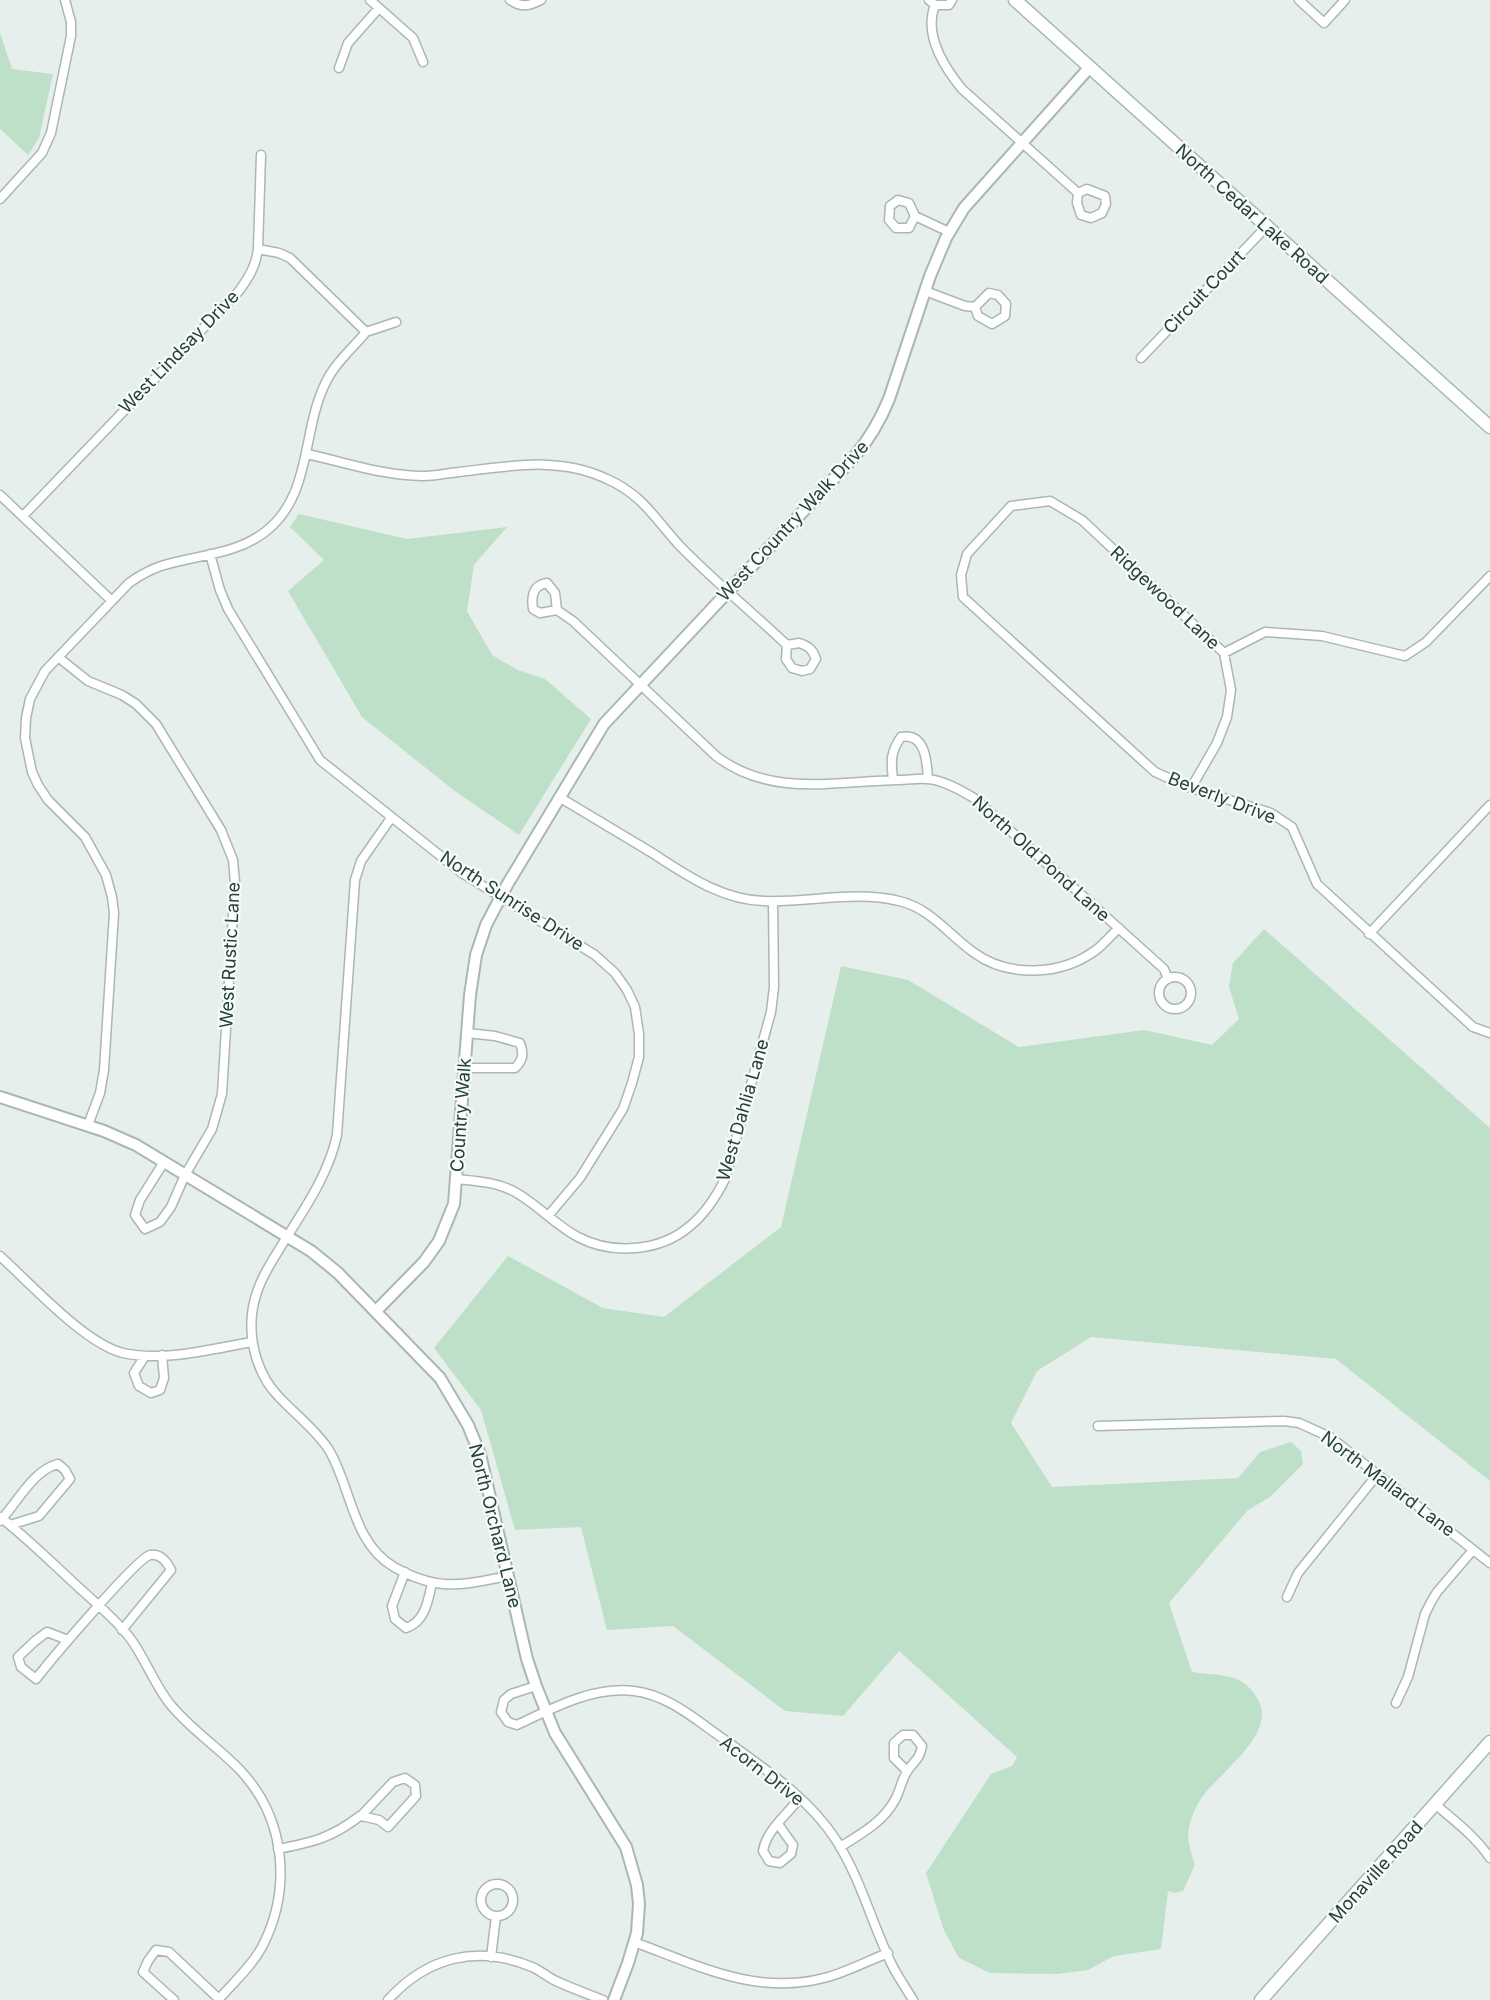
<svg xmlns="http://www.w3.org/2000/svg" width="1490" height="2000" viewBox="0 0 1490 2000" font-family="Inter,sans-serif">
<rect width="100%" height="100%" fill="#e6efeb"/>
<path fill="#bfe0c8" d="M0 33 12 69 53 74 39 138 28 155 0 129Z
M299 514 407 539 507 527 474 565 467 611 492 655 518 670 545 679 591 719 519 835 456 792 362 717 288 591 324 560 290 527Z
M1264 929 1490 1128V1481L1336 1359 1091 1337 1037 1371 1011 1423 1052 1487 1238 1478 1260 1452 1291 1442 1301 1451 1303 1464 1270 1497 1248 1510 1169 1603 1192 1672C1203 1674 1224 1674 1233 1678 1244 1681 1252 1689 1257 1698 1279 1732 1221 1771 1203 1796 1198 1802 1193 1813 1191 1820 1185 1837 1190 1849 1195 1865L1183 1891 1174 1893 1168 1891 1161 1949 1114 1956 1088 1970 1057 1974 990 1973 959 1958 943 1928 926 1873 991 1774 1012 1766 1017 1757 899 1651 843 1716 785 1711 673 1626 607 1630 581 1527 515 1530 481 1410 434 1348 508 1256 603 1308 664 1317 781 1227 841 966 908 980 1019 1047 1144 1030 1212 1045 1239 1019 1229 987 1233 963Z"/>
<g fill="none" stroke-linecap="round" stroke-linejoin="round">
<defs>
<path id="minor" d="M370 0 413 38 423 62
M510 0C522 8 529 6 541 0
M929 0 935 5H949L952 0
M1299 0 1324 23 1345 0
M935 5C923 35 944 67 962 89L1078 193
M339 68 348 43 379 8
M1087 189 1105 196 1106 204 1102 213 1091 218 1081 215 1077 203 1078 193Z
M0 199 42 153 51 133 71 36V22L65 0
M898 200 909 203 915 216 909 228H896L889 220 890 206Z
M915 216 949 232
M258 249 279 253 290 258 366 332
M925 291 965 306 975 307
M989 293 998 295 1006 304 1005 316 992 324 978 316 975 307Z
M366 332 396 322
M1141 358 1267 226
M307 454C344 462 384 476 423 476 435 476 447 473 459 472 510 466 559 456 607 479 643 495 655 519 680 546 714 581 752 612 787 645
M0 495 112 601
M23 516 239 291C249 277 256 266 258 249L261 155
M210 554 220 590 228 609 320 760 462 873 595 955 615 973 627 990 635 1007 639 1034V1057L632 1083 623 1109 580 1178 548 1216
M547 583 555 593 557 610 540 613 533 609C531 596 533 585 547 583Z
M557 610 573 621 716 756C771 798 835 781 899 780 908 780 918 778 927 779 943 780 960 790 974 798L1164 969 1168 979
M799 643C809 646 813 650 816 659L810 669 802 671 792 668 786 659 787 645Z
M1224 653 1265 632 1322 636 1405 656 1426 642 1490 576
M58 657 88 681 122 695 136 704 156 724 221 830 233 860 235 882 222 1094 212 1129 185 1175 171 1207 160 1222 145 1229 135 1215 140 1200 164 1162
M893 780C891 761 890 753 901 737 925 732 927 761 928 779
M1191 788 1217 743 1227 717 1231 690 1224 653 1082 520 1050 501 1011 506 967 554 961 575 963 597 1155 772 1191 788 1271 813 1292 827 1317 884 1473 1027 1490 1033
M559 797C589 815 619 833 649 851 684 873 720 900 764 901 808 903 855 890 899 901 930 908 948 934 973 952 1008 978 1061 976 1096 950 1104 944 1111 935 1119 928
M391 818 361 861 355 880 337 1135C328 1177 302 1212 280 1248 267 1269 255 1288 252 1314 249 1343 258 1376 279 1397 296 1415 316 1430 329 1450 352 1489 352 1542 394 1567 438 1592 462 1585 508 1576
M1369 934 1490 805
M1159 993a16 16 0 1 1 32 0a16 16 0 1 1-32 0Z
M465 1068H515C523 1060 524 1054 520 1043L495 1036 467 1033
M88 1125 100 1093 104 1070 114 913 112 897 106 875 85 837 48 800 38 785 32 772 25 738 26 718 30 699 45 671 129 583C139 576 149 570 161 566 196 555 235 555 265 532 313 495 301 431 326 382 335 363 353 348 366 332
M457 1179C476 1181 497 1182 515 1192 537 1204 555 1225 578 1237 612 1255 660 1252 690 1226 706 1213 716 1197 725 1179L771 1012 774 987 773 901
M0 1256C30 1283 85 1344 123 1353 165 1362 211 1349 252 1342
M145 1356 134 1373 139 1386 151 1393 160 1390 164 1378 162 1355
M1098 1426 1284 1421 1299 1423 1330 1437 1490 1563
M0 1517C26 1537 50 1561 75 1584 93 1601 115 1618 130 1638 145 1658 154 1684 170 1704 190 1729 218 1747 240 1770 286 1819 292 1889 262 1947 251 1967 233 1983 218 2000
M0 1521C17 1503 33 1470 58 1464L65 1470 70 1479 39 1516 10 1525
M405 1572 392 1606 395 1619 406 1628C425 1622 428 1601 432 1583
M1287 1597 1298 1573 1377 1475
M68 1640 47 1632 35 1641 18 1657 21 1667 36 1679C49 1662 137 1558 150 1555 160 1553 167 1562 171 1570L122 1630
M536 1686 511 1694 504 1700 501 1712 508 1722 517 1725C553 1708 593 1686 634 1691 669 1695 697 1721 725 1740 765 1769 809 1798 836 1840 861 1879 872 1924 892 1965 898 1977 906 1988 913 2000
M1396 1703 1408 1677 1425 1614 1431 1602 1437 1592 1473 1550
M1436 1805C1455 1821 1476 1837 1490 1858
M778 1824 793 1845 791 1854 780 1863 769 1861 763 1851C766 1831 787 1814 800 1798
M840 1847C861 1834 883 1822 895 1800 900 1791 902 1778 908 1770 916 1759 919 1760 922 1746L913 1735H903L894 1743V1758L907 1771
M278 1849C314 1842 331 1838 360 1816H361L379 1820 388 1827 416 1796 415 1785 405 1778 393 1782 361 1816
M481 1900a16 16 0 1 1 32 0a16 16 0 1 1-32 0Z
M634 1942C697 1965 755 1996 824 1978 845 1973 867 1961 888 1953
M491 1957 496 1916
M174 2000 143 1972 148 1961 156 1950 169 1952 219 1999
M388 2000C427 1957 477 1944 532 1967 540 1970 547 1977 556 1981 571 1988 588 1994 603 2000"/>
<path id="tertiary" d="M0 1097 104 1131 136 1145 311 1251 338 1273 440 1378 468 1425 480 1454 527 1659 536 1686 555 1733 626 1847 637 1885 639 1904 637 1933 628 1963 614 2000
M376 1311 424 1262 439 1241 454 1204 470 995 476 955 486 925 507 885 604 724 855 456C870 438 880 421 889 399L930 276 946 238 964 208 1089 68"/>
<path id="secondary" d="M1015 0 1490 427
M1261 2000 1490 1742"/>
</defs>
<use href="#minor" stroke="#a8b8b2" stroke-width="11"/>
<use href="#tertiary" stroke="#a8b8b2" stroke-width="14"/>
<use href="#secondary" stroke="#a4bbb3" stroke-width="15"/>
<use href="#minor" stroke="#fff" stroke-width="8"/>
<use href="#tertiary" stroke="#fff" stroke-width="10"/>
<use href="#secondary" stroke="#fff" stroke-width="12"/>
</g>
<g text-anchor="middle" stroke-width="4.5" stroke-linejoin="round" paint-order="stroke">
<g font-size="18" fill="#24423a" stroke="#f7fbf9">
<text transform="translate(1252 214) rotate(42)" y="6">North Cedar Lake Road</text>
<text transform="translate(1204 292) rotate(-46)" y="6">Circuit Court</text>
<text transform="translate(179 352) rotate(-46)" y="6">West Lindsay Drive</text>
<text transform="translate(793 521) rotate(-47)" y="6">West Country Walk Drive</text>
<text transform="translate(1165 598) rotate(43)" y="6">Ridgewood Lane</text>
<text transform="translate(1222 798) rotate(21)" y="6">Beverly Drive</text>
<text transform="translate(1041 859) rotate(42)" y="6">North Old Pond Lane</text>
<text transform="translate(512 901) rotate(33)" y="6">North Sunrise Drive</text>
<text transform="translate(230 955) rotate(-87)" y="6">West Rustic Lane</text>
<text transform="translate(743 1110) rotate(-74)" y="6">West Dahlia Lane</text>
<text transform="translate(461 1115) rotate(-86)" y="6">Country Walk</text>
<text transform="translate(1388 1484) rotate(37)" y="6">North Mallard Lane</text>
<text transform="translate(495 1526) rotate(76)" y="6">North Orchard Lane</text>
<text transform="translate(762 1771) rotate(38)" y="6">Acorn Drive</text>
<text transform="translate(1376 1872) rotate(-48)" y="6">Monaville Road</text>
</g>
</g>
</svg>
